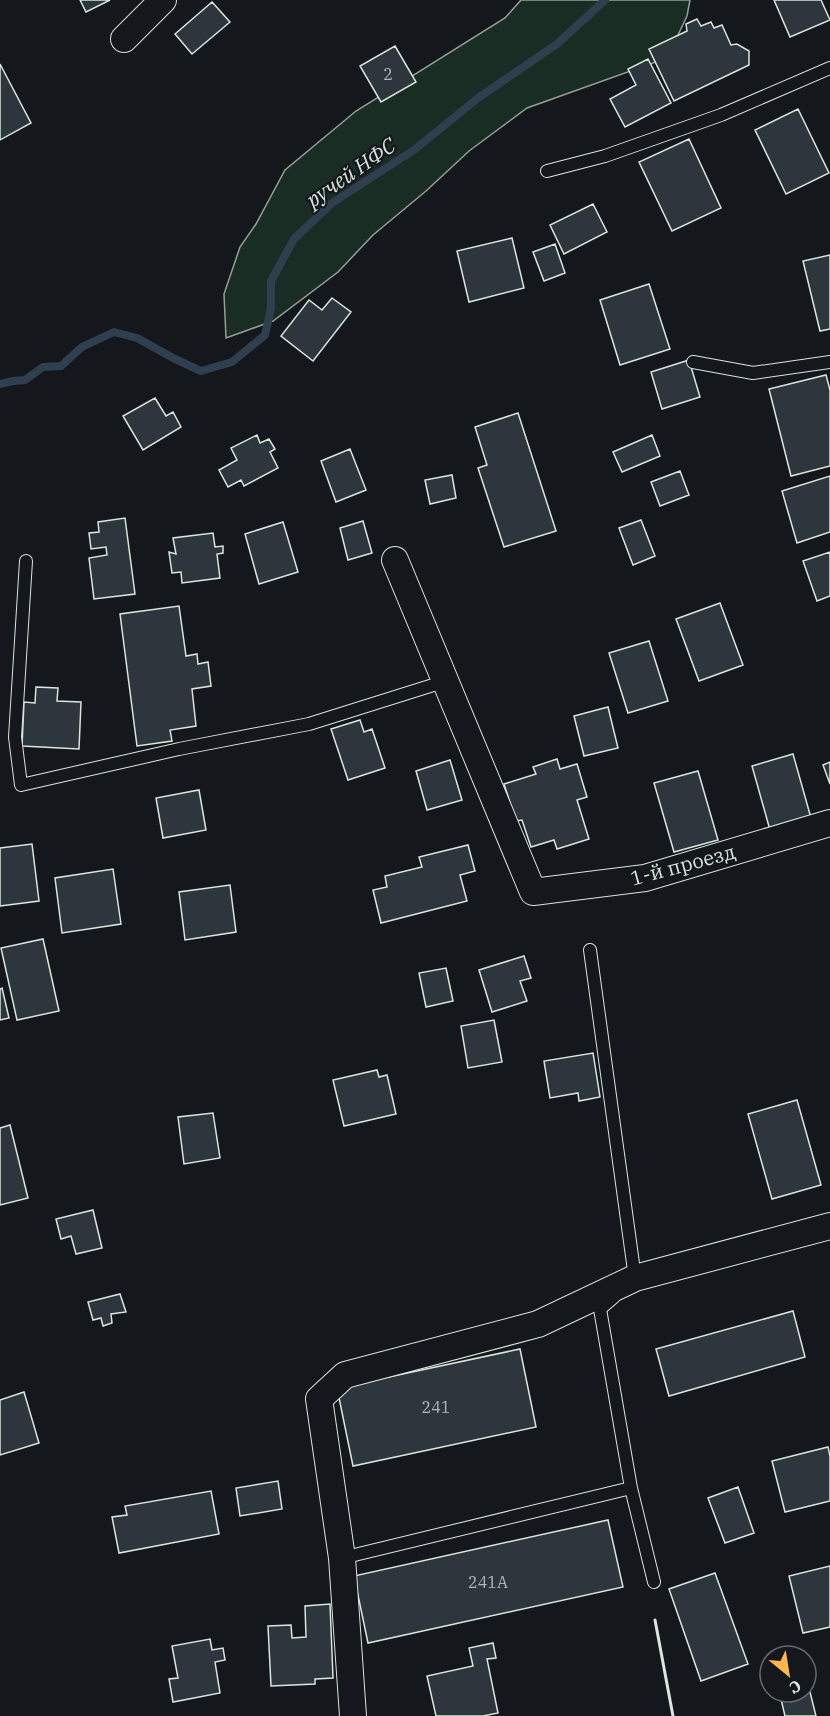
<svg xmlns="http://www.w3.org/2000/svg" width="830" height="1716" viewBox="0 0 830 1716" font-family="'IBM Plex Serif',serif">
<rect width="100%" height="100%" fill="#14181c"/>
<path fill="#1a2d24" stroke="#939e99" stroke-width="1.5" d="M521 0H690L687 16 667 58 527 108 469 151 426 191 373 235 338 272 273 321 226 338 224 294 240 247 256 224 285 170 356 111 505 18Z"/>
<g fill="none" stroke-linecap="round" stroke-linejoin="round">
<path stroke="#2f3f4d" stroke-width="8" d="M0 384 13 381 25 380 43 367 61 366 82 347 114 332 137 338 175 359 201 371 232 362 265 335 271 308V281L294 239 332 203 414 150 478 98 557 44 605 0"/>
</g>
<path fill="#2c363c" stroke="#d8e6dc" stroke-width="1.5" d="M80 0H110L86 12Z
M774 0H821L830 20 790 37Z
M212 2 230 22 192 54 175 34Z
M697 19 701 26 711 22 714 28 722 25 731 45 737 44 749 51V65L674 101 649 49 687 31 686 24Z
M395 46 416 82 381 102 360 66Z
M648 59 671 103 625 127 610 99 636 85 628 69Z
M0 64 31 123 0 140Z
M798 109 829 173 786 194 755 130Z
M689 139 721 208 672 231 639 162Z
M593 204 607 232 564 254 550 225Z
M512 238 524 288 469 302 457 251Z
M555 244 565 273 544 281 533 252Z
M830 255V329L820 331 803 261Z
M649 284 670 349 620 365 600 300Z
M332 298 351 312 313 361 281 336 309 300 322 310Z
M689 360 700 397 662 409 651 372Z
M826 375 830 390V466L791 476 769 389Z
M155 398 166 416 173 412 181 427 143 450 123 416Z
M518 413 556 531 504 547 478 468 487 465 475 427Z
M257 435 260 443 269 439 275 449 270 452 278 468 244 486 241 480 228 487 219 470 237 460 231 448Z
M652 435 660 456 622 472 613 452Z
M350 449 366 490 336 502 321 461Z
M680 471 689 495 660 506 651 482Z
M452 475 456 498 430 504 425 480Z
M830 476V532L797 543 782 491Z
M125 518 135 594 94 599 89 558 107 555 106 547 91 549 89 533 99 532 98 522Z
M641 520 655 556 633 565 619 528Z
M363 521 372 553 348 560 340 528Z
M283 522 298 572 259 584 245 534Z
M213 533 215 547 223 546V553L217 554 220 578 182 583 181 572 172 573 169 552 176 554 173 538Z
M830 552V596L817 601 803 561Z
M720 603 743 665 699 681 676 619Z
M179 606 186 656 197 654 198 664 208 662 211 686 192 689 196 726 170 730 172 741 137 746 120 614Z
M649 641 668 701 628 713 609 653Z
M36 687 58 688 57 701 81 702 79 749 22 746 24 702 35 703Z
M608 707 618 748 584 756 574 716Z
M360 720 364 732 372 729 385 768 348 780 331 729Z
M793 754 811 818 770 830 752 766Z
M557 759 560 769 577 764 587 797 577 800 589 839 557 849 554 840 531 847 522 820 516 821 504 784 536 774 533 767Z
M450 760 462 800 427 810 416 771Z
M830 762V784L823 765Z
M698 771 718 840 674 852 654 783Z
M199 790 206 830 163 838 156 798Z
M32 844 39 901 0 906V848Z
M468 845 475 871 460 875 467 901 381 923 373 890 387 887 385 876 422 867 419 857Z
M113 869 121 924 62 933 55 878Z
M230 885 236 932 185 940 179 892Z
M43 939 59 1011 17 1020 1 948Z
M524 956 531 978 520 981 527 1001 492 1012 479 970Z
M446 968 453 1001 426 1007 419 973Z
M2 988 9 1018 0 1020V989Z
M494 1020 502 1062 468 1068 461 1026Z
M593 1053 600 1097 579 1101 578 1093 550 1098 544 1061Z
M377 1070 379 1077 387 1075 396 1114 344 1126 333 1080Z
M797 1100 821 1185 772 1199 748 1114Z
M213 1113 220 1158 184 1164 178 1117Z
M10 1125 28 1198 0 1205V1128Z
M93 1210 102 1248 76 1254 71 1236 61 1239 56 1219Z
M120 1294 126 1312 111 1314 112 1323 103 1326 101 1318 93 1320 88 1302Z
M793 1311 805 1357 669 1396 656 1349Z
M520 1349 536 1427 353 1466 337 1388Z
M24 1392 39 1443 0 1455V1400Z
M828 1447 830 1456V1501L785 1512 772 1461Z
M278 1481 282 1509 240 1516 236 1488Z
M738 1487 754 1533 725 1543 708 1498Z
M211 1491 219 1534 119 1553 112 1517 127 1515 125 1506Z
M608 1520 623 1587 368 1643 354 1576Z
M830 1566V1627L803 1633 789 1576Z
M715 1573 748 1664 701 1681 669 1589Z
M330 1604 333 1678 315 1679V1684L271 1686 268 1626 291 1625 292 1638 306 1637 305 1606Z
M210 1639 212 1650 223 1648 225 1660 215 1662 220 1693 173 1702 169 1679 178 1678 172 1646Z
M493 1643 496 1658 487 1659 498 1713 483 1716H436L427 1676 473 1666 469 1648Z
M809 1688 816 1716H785L780 1695 794 1692H806V1689Z"/>
<g fill="none" stroke-linecap="round" stroke-linejoin="round">
<defs>
<path id="service" d="M547 171 605 156 721 115 830 68
M693 362 753 373 830 362
M26 561 15 737 21 785 179 749 309 724 446 681
M590 950 635 1278 633 1279
M614 1297 600 1309 631 1488
M342 1558 631 1488 654 1582"/>
<path id="minor" d="M124 39 163 0
M395 560 533 892 645 878 830 823
M353 1716 342 1558 319 1399 345 1375 538 1324 635 1278 830 1226"/>
</defs>
<use href="#service" stroke="#d8e6dc" stroke-width="14"/>
<use href="#minor" stroke="#d8e6dc" stroke-width="28"/>
<use href="#service" stroke="#14181c" stroke-width="12"/>
<use href="#minor" stroke="#14181c" stroke-width="26"/>
<path stroke="#d8e6dc" stroke-width="3" d="M655 1620 673 1716"/>
</g>
<g text-anchor="middle" stroke-width="4.5" stroke-linejoin="round" paint-order="stroke">
<g font-size="16" fill="#adbab4">
<text x="388" y="80">2</text>
<text x="436" y="1413">241</text>
<text x="488" y="1588">241А</text>
</g>
<g font-size="20" fill="#d8e6dc" stroke="#14181c">
<text transform="translate(683 865) rotate(-15)" y="7">1-й проезд</text>
</g>
<g font-size="21" font-style="italic" fill="#d8e6dc" stroke="#14181c">
<text transform="translate(351 173) rotate(-35)" y="7">ручей НФС</text>
</g>
</g>
<g transform="translate(788 1674) rotate(150)"><circle r="28" fill="#14181c" stroke="#626a69" stroke-width="1.5"/>
<path d="M0-4.5L10 22L0 15L-10 22Z" fill="#ffb74d"/>
<text y="-9" font-size="16" font-weight="bold" text-anchor="middle" fill="#d8e6dc">С</text>
</g>
</svg>
